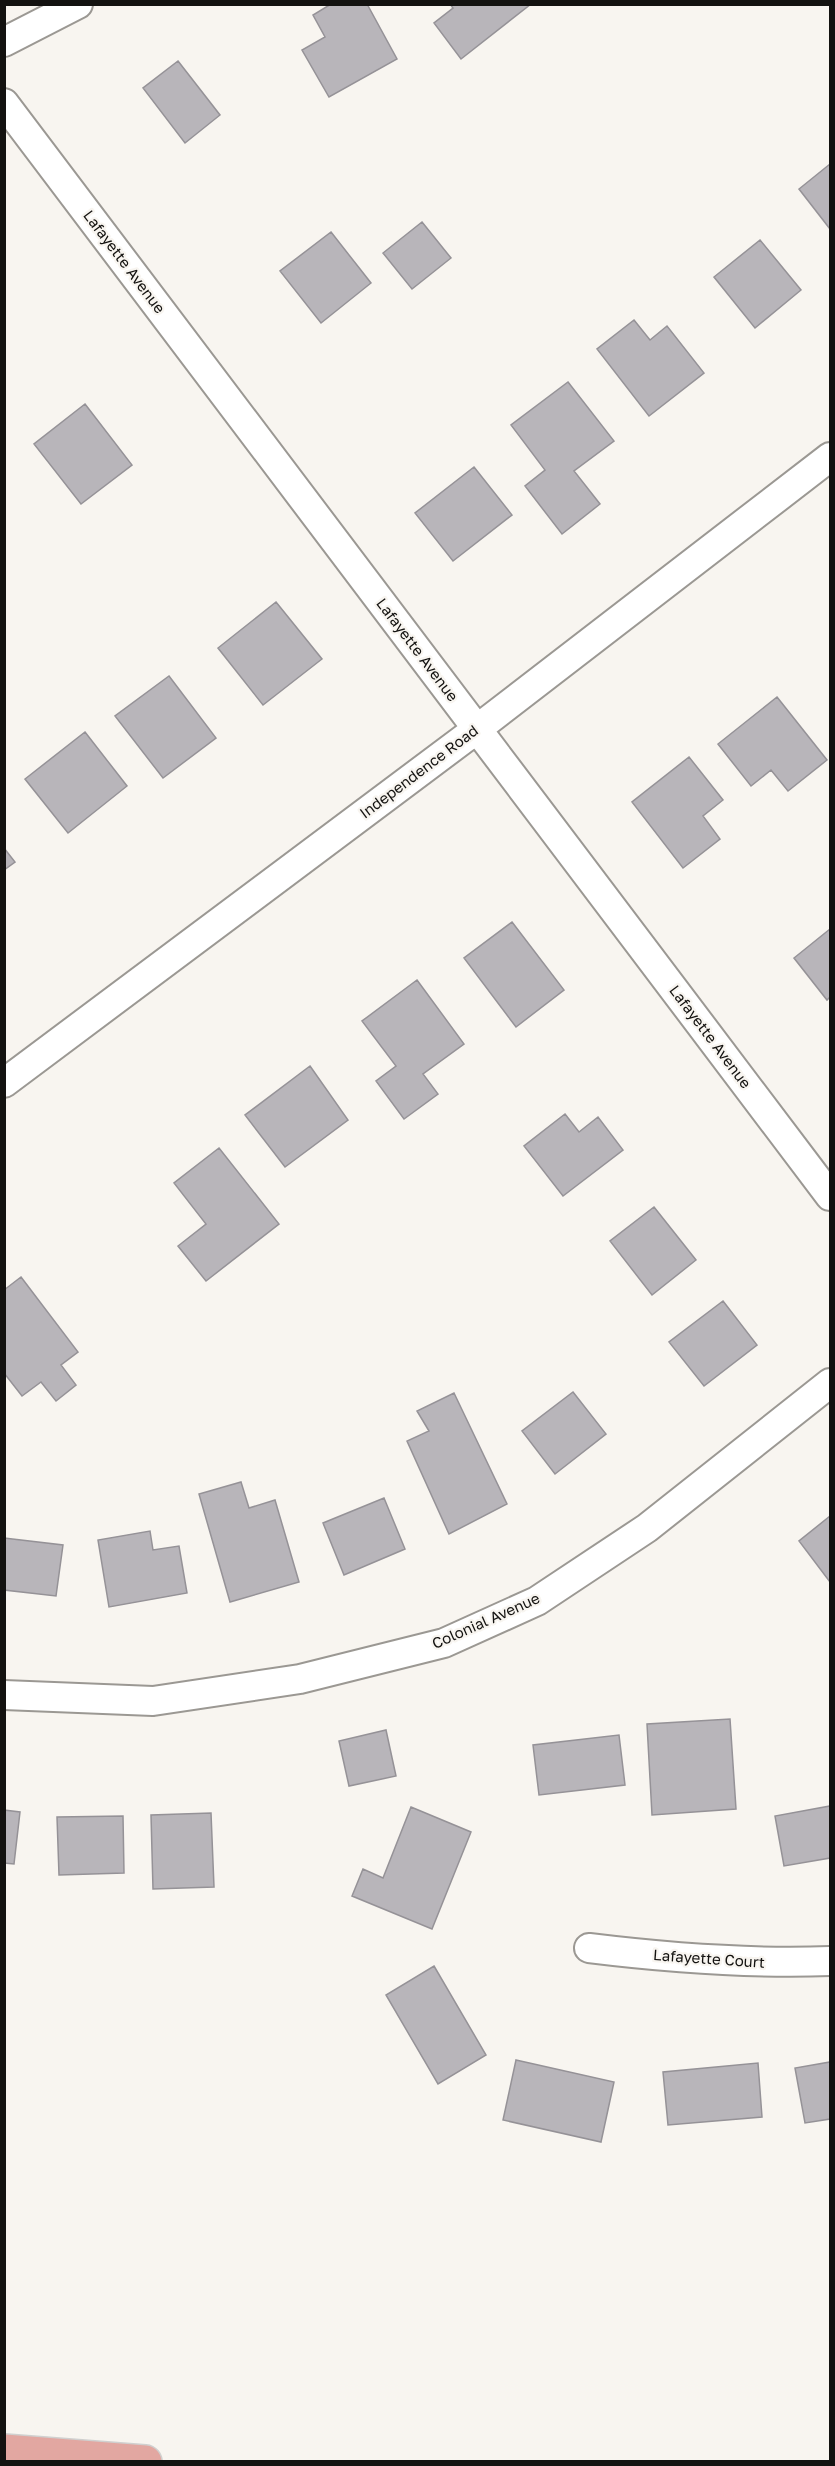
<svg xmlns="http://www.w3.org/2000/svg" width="835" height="2466" viewBox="0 0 835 2466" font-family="'Golos Text',sans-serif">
<rect width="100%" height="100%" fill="#f8f5f0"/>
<path fill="#b8b5ba" stroke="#959297" stroke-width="1.5" d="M331 4H367L397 59 329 97 302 50 325 37 313 15Z
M450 4H531L461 59 434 23 453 8Z
M178 61 220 115 185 143 143 88Z
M830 164V229L799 189Z
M422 222 451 258 412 289 383 253Z
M331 232 371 283 321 323 280 271Z
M760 240 801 290 755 328 714 277Z
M634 320 650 340 667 326 704 373 649 416 597 349Z
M568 382 614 441 574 471 600 504 562 534 525 486 545 470 511 425Z
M85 404 132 465 81 504 34 444Z
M474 467 512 515 453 561 415 513Z
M276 602 322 659 263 705 218 648Z
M169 676 216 738 163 778 115 716Z
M777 697 827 760 788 791 771 770 751 786 718 744Z
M85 732 127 786 68 833 25 779Z
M689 757 723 800 703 816 720 839 683 868 632 802Z
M4 848 15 862 4 870Z
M512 922 564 990 516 1027 464 958Z
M830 929V997L827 1000 794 958Z
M417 980 464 1044 423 1074 438 1094 404 1119 376 1081 396 1066 362 1021Z
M310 1066 348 1120 285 1167 245 1115Z
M565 1114 579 1132 598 1117 623 1150 563 1196 524 1146Z
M219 1148 279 1224 206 1281 178 1246 206 1224 174 1183Z
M654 1207 696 1260 652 1295 610 1241Z
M21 1277 78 1352 61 1365 76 1385 56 1401 41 1382 22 1396 4 1373V1290Z
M723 1301 757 1345 704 1386 669 1342Z
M573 1392 606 1434 555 1474 522 1431Z
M454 1393 507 1504 449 1534 407 1441 429 1431 417 1411Z
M241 1482 249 1508 275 1500 299 1582 230 1602 199 1494Z
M384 1498 405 1549 344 1575 323 1523Z
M830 1516V1582L799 1541Z
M150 1531 153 1550 179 1546 187 1593 109 1607 98 1540Z
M4 1538 63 1545 56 1596 4 1590Z
M730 1719 736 1809 652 1815 647 1724Z
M386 1730 396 1776 349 1786 339 1741Z
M619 1735 625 1785 539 1795 533 1745Z
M830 1806V1858L784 1866 775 1816Z
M411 1807 471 1832 432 1929 352 1896 363 1869 383 1878Z
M4 1810 20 1812 14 1864 4 1863Z
M211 1813 214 1887 153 1889 151 1815Z
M123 1816 124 1873 59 1875 57 1817Z
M434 1966 486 2055 438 2084 386 1995Z
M516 2060 614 2082 601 2142 503 2120Z
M830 2062V2119L805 2123 795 2068Z
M758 2063 762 2117 668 2125 663 2072Z"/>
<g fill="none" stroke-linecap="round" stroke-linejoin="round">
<defs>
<path id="minor" d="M4 42 78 4
M4 103 830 1196
M4 1083 477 729 830 457
M4 1695 153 1701 300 1679 444 1643 537 1601 647 1528 830 1383
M589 1948C670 1958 748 1964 830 1961"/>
<path id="primary" d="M4 2451 145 2462"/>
</defs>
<use href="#minor" stroke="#9b9893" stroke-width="32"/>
<use href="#primary" stroke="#d0d0cf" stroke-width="36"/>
<use href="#minor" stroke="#fff" stroke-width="28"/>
<use href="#primary" stroke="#e2a7a1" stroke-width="33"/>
</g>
<g text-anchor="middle" stroke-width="4.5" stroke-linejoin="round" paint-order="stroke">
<g font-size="15" fill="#131210" stroke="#f8f5f0">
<text transform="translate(124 262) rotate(53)" y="5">Lafayette Avenue</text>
<text transform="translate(417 650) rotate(53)" y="5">Lafayette Avenue</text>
<text transform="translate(419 772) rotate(-37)" y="5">Independence Road</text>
<text transform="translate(710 1037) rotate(53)" y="5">Lafayette Avenue</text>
<text transform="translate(486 1621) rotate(-24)" y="5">Colonial Avenue</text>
<text transform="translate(709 1959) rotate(4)" y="5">Lafayette Court</text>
</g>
</g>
<rect width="835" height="2466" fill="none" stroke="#131210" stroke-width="12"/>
</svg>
